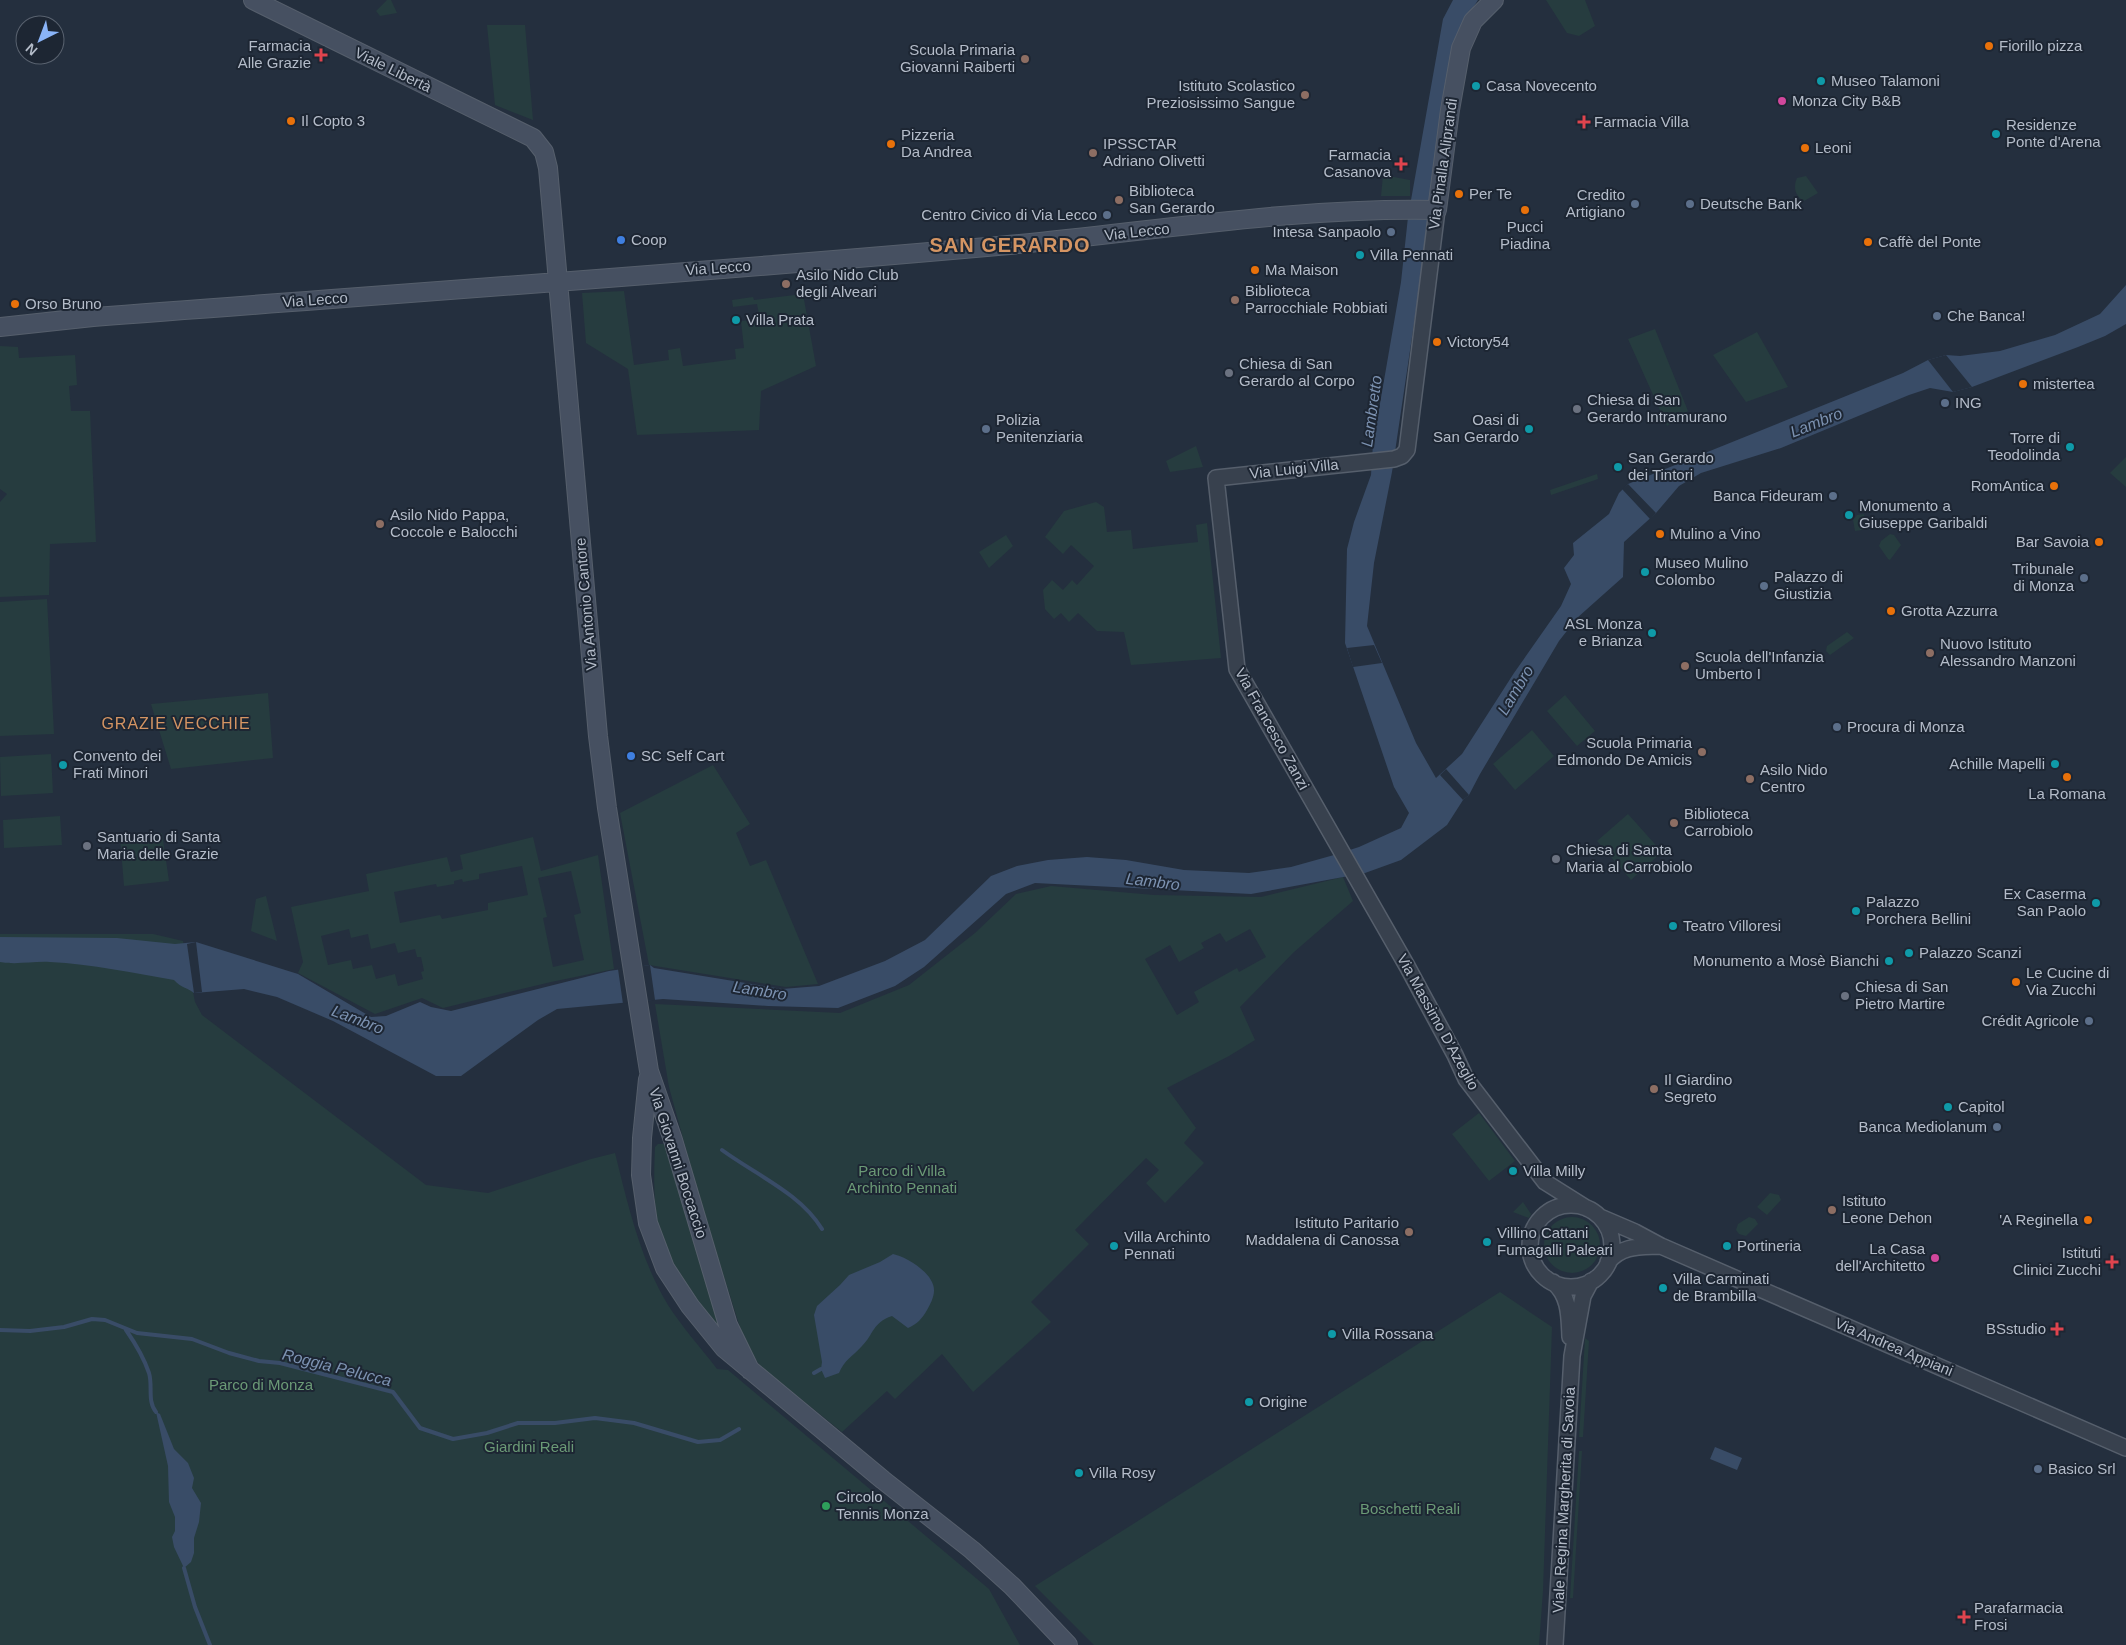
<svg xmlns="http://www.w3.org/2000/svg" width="2126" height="1645" viewBox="0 0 2126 1645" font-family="Helvetica,sans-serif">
<rect width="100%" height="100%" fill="#242f3e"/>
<path fill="#263c3f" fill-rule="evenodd" d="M387 0H391L397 13 380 16 376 11Z
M1546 0H1585L1595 26 1579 36 1567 33Z
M487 25H525L533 120 495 105Z
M1383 175 1410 180V196H1381Z
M1806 176 1818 193 1804 201C1795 196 1793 187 1797 178Z
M624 291 634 365 669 360 668 350 680 348 683 366 736 359 735 349 744 348 741 321 760 319 757 304 733 307 732 300 753 297 754 300 803 294 816 366 761 391 759 430 637 435 628 369 586 343 582 293Z
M1655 329 1688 411 1667 426 1628 339Z
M1757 332 1788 387 1746 402 1713 355Z
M0 346 18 347 19 358 75 355 77 385 69 386 71 411H90L96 542 50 544 49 595 0 597V502L7 494 0 489Z
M1196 446 1203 467 1170 472 1166 461Z
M2126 457V487L2110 473Z
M1597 474 1598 479 1551 495 1550 490Z
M1096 502 1104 507 1107 532 1131 530 1133 549 1198 542 1196 525 1207 523 1221 658 1131 665 1124 632 1097 631 1078 613 1069 622 1061 613 1054 619 1045 609 1043 590 1052 580 1063 590 1072 580 1077 585 1094 566 1071 545 1063 554 1045 537 1064 511Z
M1864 514 1867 528 1862 530 1855 531 1853 520 1857 515Z
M1890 534 1894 535 1901 545 1890 560 1888 559 1879 546 1881 541Z
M1006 535 1013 546 989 568 979 552Z
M47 599 54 734 0 736V602Z
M1847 632 1854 638 1830 655 1826 651 1827 646Z
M268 693 273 758 171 769 151 704Z
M1565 695 1595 731 1577 746 1547 711Z
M1532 730 1554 756 1515 790 1493 764Z
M51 754 53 793 1 796 0 757Z
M713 765 750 824 736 833 750 866 766 860 818 984 786 987 649 965 620 813Z
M1628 814 1662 852 1631 880 1597 841Z
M60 816 62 845 4 848 3 820Z
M162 833 169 881 124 886 120 837Z
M533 837 541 871 598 855 614 969 551 982 443 1008 422 998 375 1014 298 973 303 962 291 907 369 891 366 874 447 857 451 872 463 869 460 855ZM522 866 528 895 488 903V910L442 919 440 915 400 923 394 892 436 884 437 887 454 884V881L462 879 463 882 479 879V874ZM571 871 581 913 574 915 584 960 553 967 543 918 547 917 538 878ZM349 929 351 938 368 934 371 949 395 943 398 953 415 949 417 957H421L424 971 421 972 423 979 398 986 395 974 376 979 372 965 353 969 351 960 328 965 321 936Z
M1343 877 1353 901 1294 952 1240 1007 1255 1040 1229 1056 1167 1088 1196 1128 1184 1143 1204 1163 1165 1203 1146 1183 1159 1170 1146 1158 1075 1230 1089 1244 1031 1302 1051 1322 973 1392 942 1354 895 1399 887 1391 842 1432 761 1367 746 1346 703 1211 669 1087 655 1004 840 1013 909 985 975 933 1016 894 1051 886 1154 895 1261 897ZM1250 929 1266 957 1239 972 1237 968 1194 992 1199 1002 1177 1015 1145 959 1170 945 1179 962 1204 948 1201 943 1220 933 1226 942Z
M266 896 277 941 251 931 256 899Z
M0 934H153L183 941 195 1002 202 1015 426 1185 488 1193 591 1159 615 1153C628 1205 640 1259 668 1305 682 1327 701 1348 717 1369L728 1370 989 1589 1020 1645H0Z
M1479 1113 1515 1161 1489 1181 1452 1134Z
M658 1144H664L667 1149 733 1350C704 1316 670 1271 659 1228 653 1206 654 1171 655 1147Z
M1770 1193 1779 1195 1781 1200 1767 1215 1757 1207Z
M1523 1202 1531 1214 1529 1218 1513 1212Z
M1544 1245a28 28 0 1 1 56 0a28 28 0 1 1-56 0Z
M1749 1217 1755 1219 1758 1224 1746 1236 1739 1234 1736 1230 1738 1224Z
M1500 1292 1552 1327 1543 1591 1539 1645H1094L1035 1586Z
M1585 1338 1589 1341 1583 1437H1579Z
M1579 1451H1582L1573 1598H1570Z"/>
<path fill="#394c67" d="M1453 0H1478L1461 27 1420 283 1392 472 1374 563 1367 626 1416 743 1436 778 1462 754 1514 673 1561 606 1571 584 1564 568 1574 555 1573 543 1609 514 1619 493 1628 484 1903 373 1928 360 1946 355 1960 356 2000 351 2055 335 2100 314 2126 285V324L2105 336 2078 347 1972 387 1953 392 1930 388 1909 395 1781 448 1701 473 1679 486 1656 513 1624 542 1623 577 1577 618 1559 641 1480 774 1469 795 1463 800 1447 825 1401 860 1365 873 1251 894 1035 883 1006 894 924 967 895 986 838 1008 768 1006 663 999 557 1009 538 1020 461 1076H436L333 1021 277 997 244 989 194 993C186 987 181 988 174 980 133 973 92 964 50 962 33 961 17 965 0 962V937L117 938 175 944 196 942 298 974 371 1017 386 1016 420 1002 431 1007 451 1011 609 971 650 965 654 968 782 989 819 986 885 961 925 940 991 876 1017 866 1048 860 1087 857 1126 860 1184 870 1249 873 1291 867 1334 855 1359 847 1401 828 1409 813 1394 787 1345 643 1347 549 1354 522 1371 475 1373 444 1401 282 1408 217 1443 19Z
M893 1254C907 1257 935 1274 934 1291 934 1297 930 1305 927 1310 922 1319 917 1324 908 1328L892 1316C872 1323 874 1334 862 1346 852 1357 845 1359 839 1373L825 1378 821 1369 822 1362 814 1315 817 1306 840 1285 849 1275 880 1262Z
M156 1412 160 1414 174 1449 188 1463 194 1478 192 1488 201 1503 199 1522 194 1538V1553L191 1562 184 1568 174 1547 172 1537 175 1531V1517L169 1502 168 1466Z
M1715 1447 1742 1458 1737 1470 1710 1459Z"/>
<path fill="#242f3e" d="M1946 355 1972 387 1953 392 1928 360Z
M1628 484 1656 513 1650 519 1622 489Z
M1374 645 1382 663 1353 667 1347 648Z
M1446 769 1469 795 1463 800 1440 775Z
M196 942 202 992 194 993 187 944Z
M650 965 655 1000 623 1004 618 969Z"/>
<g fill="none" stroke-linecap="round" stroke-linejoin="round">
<path stroke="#394c67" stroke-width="4" d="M722 1150C756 1175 800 1193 822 1229
M0 1330 30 1331 64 1327 92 1319 105 1320 137 1333 192 1339 229 1353 259 1361 280 1363 393 1392 420 1428 453 1439 487 1433 518 1423H555L595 1418 634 1423 698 1442 720 1440 739 1429
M126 1330C135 1343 144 1358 149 1373 153 1386 147 1401 156 1412
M814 1373 821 1369
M184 1568 195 1607 210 1645"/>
<defs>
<path id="tertiary" d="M1437 210 1407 450 1402 456 1394 459 1216 478 1237 669 1407 966 1455 1055 1466 1079 1545 1182 1588 1209
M1530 1246a41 41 0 1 1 82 0a41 41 0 1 1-82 0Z
M1600 1217 1635 1232 1661 1246 2126 1448
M1608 1262C1622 1245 1640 1247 1660 1246
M1553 1282C1570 1296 1569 1317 1570 1337
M1555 1645 1572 1356 1583 1296 1591 1281"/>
<path id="secondary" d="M253 0 533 138 544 152 548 168 598 736 607 808 649 1071 673 1140 728 1325 750 1370
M0 327 93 317C394 294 696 273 998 246 1143 233 1291 207 1437 210L1450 110 1461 48 1473 21 1494 0
M648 1079 642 1138 641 1175 648 1223 665 1268 690 1306 724 1348 883 1480 972 1550 1012 1586 1068 1645"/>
</defs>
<use href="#tertiary" stroke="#565f6c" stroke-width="18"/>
<use href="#secondary" stroke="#565f6c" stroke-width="20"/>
<use href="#tertiary" stroke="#38414e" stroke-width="15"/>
<use href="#secondary" stroke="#465061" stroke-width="18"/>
</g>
<g fill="#e8710a" stroke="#1d2633" stroke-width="2">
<circle cx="1989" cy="46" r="5"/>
<circle cx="291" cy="121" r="5"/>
<circle cx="891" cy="144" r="5"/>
<circle cx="1805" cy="148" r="5"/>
<circle cx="1459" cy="194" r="5"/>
<circle cx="1525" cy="210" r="5"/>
<circle cx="1868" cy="242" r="5"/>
<circle cx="1255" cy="270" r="5"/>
<circle cx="15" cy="304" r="5"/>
<circle cx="1437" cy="342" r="5"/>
<circle cx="2023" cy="384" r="5"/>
<circle cx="2054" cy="486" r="5"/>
<circle cx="1660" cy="534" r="5"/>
<circle cx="2099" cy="542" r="5"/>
<circle cx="1891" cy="611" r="5"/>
<circle cx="2067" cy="777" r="5"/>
<circle cx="2016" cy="982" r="5"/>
<circle cx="2088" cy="1220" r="5"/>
</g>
<g fill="#e0444e" stroke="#1d2633" stroke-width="2">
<path d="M318.5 47.5h5v5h5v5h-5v5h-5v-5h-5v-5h5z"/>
<path d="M1581.5 114.5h5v5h5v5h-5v5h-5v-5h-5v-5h5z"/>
<path d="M1398.5 156.5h5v5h5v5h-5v5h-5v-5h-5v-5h5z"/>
<path d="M2109.5 1254.5h5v5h5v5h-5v5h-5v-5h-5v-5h5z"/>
<path d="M2054.5 1321.5h5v5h5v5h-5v5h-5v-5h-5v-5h5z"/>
<path d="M1961.5 1609.5h5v5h5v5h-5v5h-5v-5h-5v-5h5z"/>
</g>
<g fill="#8d6e63" stroke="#1d2633" stroke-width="2">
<circle cx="1025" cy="59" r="5"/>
<circle cx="1305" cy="95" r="5"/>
<circle cx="1093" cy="153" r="5"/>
<circle cx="1119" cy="200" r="5"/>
<circle cx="786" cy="284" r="5"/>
<circle cx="1235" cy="300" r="5"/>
<circle cx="380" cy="524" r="5"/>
<circle cx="1930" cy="653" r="5"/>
<circle cx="1685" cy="666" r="5"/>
<circle cx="1702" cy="752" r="5"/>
<circle cx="1750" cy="779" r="5"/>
<circle cx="1674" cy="823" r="5"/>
<circle cx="1654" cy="1089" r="5"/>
<circle cx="1832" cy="1210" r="5"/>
<circle cx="1409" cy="1232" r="5"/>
</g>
<g fill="#0f9aa8" stroke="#1d2633" stroke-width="2">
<circle cx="1821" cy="81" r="5"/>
<circle cx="1476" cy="86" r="5"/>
<circle cx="1996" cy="134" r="5"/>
<circle cx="1360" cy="255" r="5"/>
<circle cx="736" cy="320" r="5"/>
<circle cx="1529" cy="429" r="5"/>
<circle cx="2070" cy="447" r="5"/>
<circle cx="1618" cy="467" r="5"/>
<circle cx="1849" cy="515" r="5"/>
<circle cx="1645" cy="572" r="5"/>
<circle cx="1652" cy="633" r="5"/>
<circle cx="2055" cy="764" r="5"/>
<circle cx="63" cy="765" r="5"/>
<circle cx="2096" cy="903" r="5"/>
<circle cx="1856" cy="911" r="5"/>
<circle cx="1673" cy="926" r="5"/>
<circle cx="1909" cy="953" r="5"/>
<circle cx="1889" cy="961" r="5"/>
<circle cx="1948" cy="1107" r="5"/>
<circle cx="1513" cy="1171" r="5"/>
<circle cx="1487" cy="1242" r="5"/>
<circle cx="1114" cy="1246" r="5"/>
<circle cx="1727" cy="1246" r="5"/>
<circle cx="1663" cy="1288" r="5"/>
<circle cx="1332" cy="1334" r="5"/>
<circle cx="1249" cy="1402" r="5"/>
<circle cx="1079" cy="1473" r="5"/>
</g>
<g fill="#d1479c" stroke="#1d2633" stroke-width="2">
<circle cx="1782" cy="101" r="5"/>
<circle cx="1935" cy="1258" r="5"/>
</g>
<g fill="#5c6f8a" stroke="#1d2633" stroke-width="2">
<circle cx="1635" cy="204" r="5"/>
<circle cx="1690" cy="204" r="5"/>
<circle cx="1107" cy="215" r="5"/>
<circle cx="1391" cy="232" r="5"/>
<circle cx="1937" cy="316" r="5"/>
<circle cx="1945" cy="403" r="5"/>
<circle cx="986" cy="429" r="5"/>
<circle cx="1833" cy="496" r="5"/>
<circle cx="2084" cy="578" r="5"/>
<circle cx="1764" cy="586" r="5"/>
<circle cx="1837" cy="727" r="5"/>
<circle cx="2089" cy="1021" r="5"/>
<circle cx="1997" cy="1127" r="5"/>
<circle cx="2038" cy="1469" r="5"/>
</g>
<g fill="#3f7fe0" stroke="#1d2633" stroke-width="2">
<circle cx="621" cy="240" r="5"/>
<circle cx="631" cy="756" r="5"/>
</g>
<g fill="#6b7280" stroke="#1d2633" stroke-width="2">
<circle cx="1229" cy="373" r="5"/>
<circle cx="1577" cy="409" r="5"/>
<circle cx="87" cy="846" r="5"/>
<circle cx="1556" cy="859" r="5"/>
<circle cx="1845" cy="996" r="5"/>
</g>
<circle fill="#2e9e5b" stroke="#1d2633" stroke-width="2" cx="826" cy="1506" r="5"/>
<g text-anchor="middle" stroke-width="4" stroke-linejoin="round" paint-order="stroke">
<g font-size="15" fill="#b4bcc9" stroke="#1d2633" text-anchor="start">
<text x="311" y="51" text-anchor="end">Farmacia<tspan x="311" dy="17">Alle Grazie</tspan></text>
<text x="1999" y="51">Fiorillo pizza</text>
<text x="1015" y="55" text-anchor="end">Scuola Primaria<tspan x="1015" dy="17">Giovanni Raiberti</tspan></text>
<text x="1831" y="86">Museo Talamoni</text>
<text x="1295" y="91" text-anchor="end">Istituto Scolastico<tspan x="1295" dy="17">Preziosissimo Sangue</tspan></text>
<text x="1486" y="91">Casa Novecento</text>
<text x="1792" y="106">Monza City B&amp;B</text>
<text x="301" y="126">Il Copto 3</text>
<text x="1594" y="127">Farmacia Villa</text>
<text x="2006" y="130">Residenze<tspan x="2006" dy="17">Ponte d'Arena</tspan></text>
<text x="901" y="140">Pizzeria<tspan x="901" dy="17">Da Andrea</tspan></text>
<text x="1103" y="149">IPSSCTAR<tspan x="1103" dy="17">Adriano Olivetti</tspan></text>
<text x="1815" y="153">Leoni</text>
<text x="1391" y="160" text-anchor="end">Farmacia<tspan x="1391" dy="17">Casanova</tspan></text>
<text x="1129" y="196">Biblioteca<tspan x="1129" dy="17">San Gerardo</tspan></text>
<text x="1469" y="199">Per Te</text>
<text x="1625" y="200" text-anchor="end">Credito<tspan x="1625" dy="17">Artigiano</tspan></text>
<text x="1700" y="209">Deutsche Bank</text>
<text x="1097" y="220" text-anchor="end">Centro Civico di Via Lecco</text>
<text x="1525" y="232" text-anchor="middle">Pucci<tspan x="1525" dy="17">Piadina</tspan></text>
<text x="1381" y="237" text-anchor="end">Intesa Sanpaolo</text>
<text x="631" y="245">Coop</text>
<text x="1878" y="247">Caffè del Ponte</text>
<text x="1370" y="260">Villa Pennati</text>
<text x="1265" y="275">Ma Maison</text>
<text x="796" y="280">Asilo Nido Club<tspan x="796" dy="17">degli Alveari</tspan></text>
<text x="1245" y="296">Biblioteca<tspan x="1245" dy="17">Parrocchiale Robbiati</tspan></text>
<text x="25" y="309">Orso Bruno</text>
<text x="1947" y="321">Che Banca!</text>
<text x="746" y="325">Villa Prata</text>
<text x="1447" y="347">Victory54</text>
<text x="1239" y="369">Chiesa di San<tspan x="1239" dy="17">Gerardo al Corpo</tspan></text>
<text x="2033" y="389">mistertea</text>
<text x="1587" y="405">Chiesa di San<tspan x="1587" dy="17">Gerardo Intramurano</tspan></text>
<text x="1955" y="408">ING</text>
<text x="996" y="425">Polizia<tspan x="996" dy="17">Penitenziaria</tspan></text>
<text x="1519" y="425" text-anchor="end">Oasi di<tspan x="1519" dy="17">San Gerardo</tspan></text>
<text x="2060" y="443" text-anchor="end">Torre di<tspan x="2060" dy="17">Teodolinda</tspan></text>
<text x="1628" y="463">San Gerardo<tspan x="1628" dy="17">dei Tintori</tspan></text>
<text x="2044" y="491" text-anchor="end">RomAntica</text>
<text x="1823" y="501" text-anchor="end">Banca Fideuram</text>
<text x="1859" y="511">Monumento a<tspan x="1859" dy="17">Giuseppe Garibaldi</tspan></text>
<text x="390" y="520">Asilo Nido Pappa,<tspan x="390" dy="17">Coccole e Balocchi</tspan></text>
<text x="1670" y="539">Mulino a Vino</text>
<text x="2089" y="547" text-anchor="end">Bar Savoia</text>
<text x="1655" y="568">Museo Mulino<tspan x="1655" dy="17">Colombo</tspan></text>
<text x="2074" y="574" text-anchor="end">Tribunale<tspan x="2074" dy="17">di Monza</tspan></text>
<text x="1774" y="582">Palazzo di<tspan x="1774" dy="17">Giustizia</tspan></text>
<text x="1901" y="616">Grotta Azzurra</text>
<text x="1642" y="629" text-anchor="end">ASL Monza<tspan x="1642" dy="17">e Brianza</tspan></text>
<text x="1940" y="649">Nuovo Istituto<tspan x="1940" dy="17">Alessandro Manzoni</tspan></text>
<text x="1695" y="662">Scuola dell'Infanzia<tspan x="1695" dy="17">Umberto I</tspan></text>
<text x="1847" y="732">Procura di Monza</text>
<text x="1692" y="748" text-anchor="end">Scuola Primaria<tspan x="1692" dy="17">Edmondo De Amicis</tspan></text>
<text x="73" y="761">Convento dei<tspan x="73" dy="17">Frati Minori</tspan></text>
<text x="641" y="761">SC Self Cart</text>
<text x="2045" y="769" text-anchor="end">Achille Mapelli</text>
<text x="1760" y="775">Asilo Nido<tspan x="1760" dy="17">Centro</tspan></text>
<text x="2067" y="799" text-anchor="middle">La Romana</text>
<text x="1684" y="819">Biblioteca<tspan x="1684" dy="17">Carrobiolo</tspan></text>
<text x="97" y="842">Santuario di Santa<tspan x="97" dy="17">Maria delle Grazie</tspan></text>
<text x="1566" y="855">Chiesa di Santa<tspan x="1566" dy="17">Maria al Carrobiolo</tspan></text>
<text x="2086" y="899" text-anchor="end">Ex Caserma<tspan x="2086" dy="17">San Paolo</tspan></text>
<text x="1866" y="907">Palazzo<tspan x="1866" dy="17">Porchera Bellini</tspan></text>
<text x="1683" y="931">Teatro Villoresi</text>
<text x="1919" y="958">Palazzo Scanzi</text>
<text x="1879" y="966" text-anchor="end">Monumento a Mosè Bianchi</text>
<text x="2026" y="978">Le Cucine di<tspan x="2026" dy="17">Via Zucchi</tspan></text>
<text x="1855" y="992">Chiesa di San<tspan x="1855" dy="17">Pietro Martire</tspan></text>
<text x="2079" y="1026" text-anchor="end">Crédit Agricole</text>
<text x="1664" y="1085">Il Giardino<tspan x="1664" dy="17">Segreto</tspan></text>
<text x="1958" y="1112">Capitol</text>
<text x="1987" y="1132" text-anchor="end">Banca Mediolanum</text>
<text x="1523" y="1176">Villa Milly</text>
<text x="1842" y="1206">Istituto<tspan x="1842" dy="17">Leone Dehon</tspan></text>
<text x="2078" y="1225" text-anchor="end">'A Reginella</text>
<text x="1399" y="1228" text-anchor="end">Istituto Paritario<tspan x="1399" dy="17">Maddalena di Canossa</tspan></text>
<text x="1497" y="1238">Villino Cattani<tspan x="1497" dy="17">Fumagalli Paleari</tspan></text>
<text x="1124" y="1242">Villa Archinto<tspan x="1124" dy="17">Pennati</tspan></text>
<text x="1737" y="1251">Portineria</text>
<text x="1925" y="1254" text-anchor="end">La Casa<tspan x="1925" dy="17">dell'Architetto</tspan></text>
<text x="2101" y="1258" text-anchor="end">Istituti<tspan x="2101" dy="17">Clinici Zucchi</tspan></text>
<text x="1673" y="1284">Villa Carminati<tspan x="1673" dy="17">de Brambilla</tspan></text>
<text x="2046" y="1334" text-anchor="end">BSstudio</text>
<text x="1342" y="1339">Villa Rossana</text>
<text x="1259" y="1407">Origine</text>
<text x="2048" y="1474">Basico Srl</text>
<text x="1089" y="1478">Villa Rosy</text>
<text x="836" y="1502">Circolo<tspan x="836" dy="17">Tennis Monza</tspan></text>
<text x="1974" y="1613">Parafarmacia<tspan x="1974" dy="17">Frosi</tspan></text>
</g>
<g font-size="15" fill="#b4bcc9" stroke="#1d2633">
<text transform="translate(393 70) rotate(26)" y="5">Viale Libertà</text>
<text transform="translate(1443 164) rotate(-82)" y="5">Via Pinalla Aliprandi</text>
<text transform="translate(1137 232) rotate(-6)" y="5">Via Lecco</text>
<text transform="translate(718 268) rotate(-4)" y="5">Via Lecco</text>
<text transform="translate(315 300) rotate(-4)" y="5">Via Lecco</text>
<text transform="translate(1294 469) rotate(-6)" y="5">Via Luigi Villa</text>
<text transform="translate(586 604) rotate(-95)" y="5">Via Antonio Cantore</text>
<text transform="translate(1272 729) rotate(61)" y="5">Via Francesco Zanzi</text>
<text transform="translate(1438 1022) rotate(61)" y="5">Via Massimo D'Azeglio</text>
<text transform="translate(678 1163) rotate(72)" y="5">Via Giovanni Boccaccio</text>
<text transform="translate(1894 1347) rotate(23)" y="5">Via Andrea Appiani</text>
<text transform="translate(1564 1500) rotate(-87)" y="5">Viale Regina Margherita di Savoia</text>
</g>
<g font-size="15" fill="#6b9a76" stroke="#1d2633">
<text x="902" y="1176">Parco di Villa<tspan x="902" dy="17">Archinto Pennati</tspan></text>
<text x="261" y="1390">Parco di Monza</text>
<text x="529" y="1452">Giardini Reali</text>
<text x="1410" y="1514">Boschetti Reali</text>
</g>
<g font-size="16" font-style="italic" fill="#7c92b1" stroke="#1d2633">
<text transform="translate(1371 411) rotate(-82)" y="6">Lambretto</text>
<text transform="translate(1816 422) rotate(-22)" y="6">Lambro</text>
<text transform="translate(1515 690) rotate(-59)" y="6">Lambro</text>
<text transform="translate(1153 881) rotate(7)" y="6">Lambro</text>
<text transform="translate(760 990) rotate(9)" y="6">Lambro</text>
<text transform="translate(358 1019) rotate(21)" y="6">Lambro</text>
<text transform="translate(337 1367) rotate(14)" y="6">Roggia Pelucca</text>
</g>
<g font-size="16" letter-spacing="1" fill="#d59563" stroke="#1d2633">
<text x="176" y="729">GRAZIE VECCHIE</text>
</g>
<g font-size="20" font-weight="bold" letter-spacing="1" fill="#d59563" stroke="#1d2633">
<text x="1010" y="252">SAN GERARDO</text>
</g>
</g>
<g transform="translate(40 40) rotate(222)"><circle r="24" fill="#1d2633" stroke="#59626f"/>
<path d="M0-4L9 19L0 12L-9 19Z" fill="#8ab4f8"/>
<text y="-8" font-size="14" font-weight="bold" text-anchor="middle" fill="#b4bcc9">N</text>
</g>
</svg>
